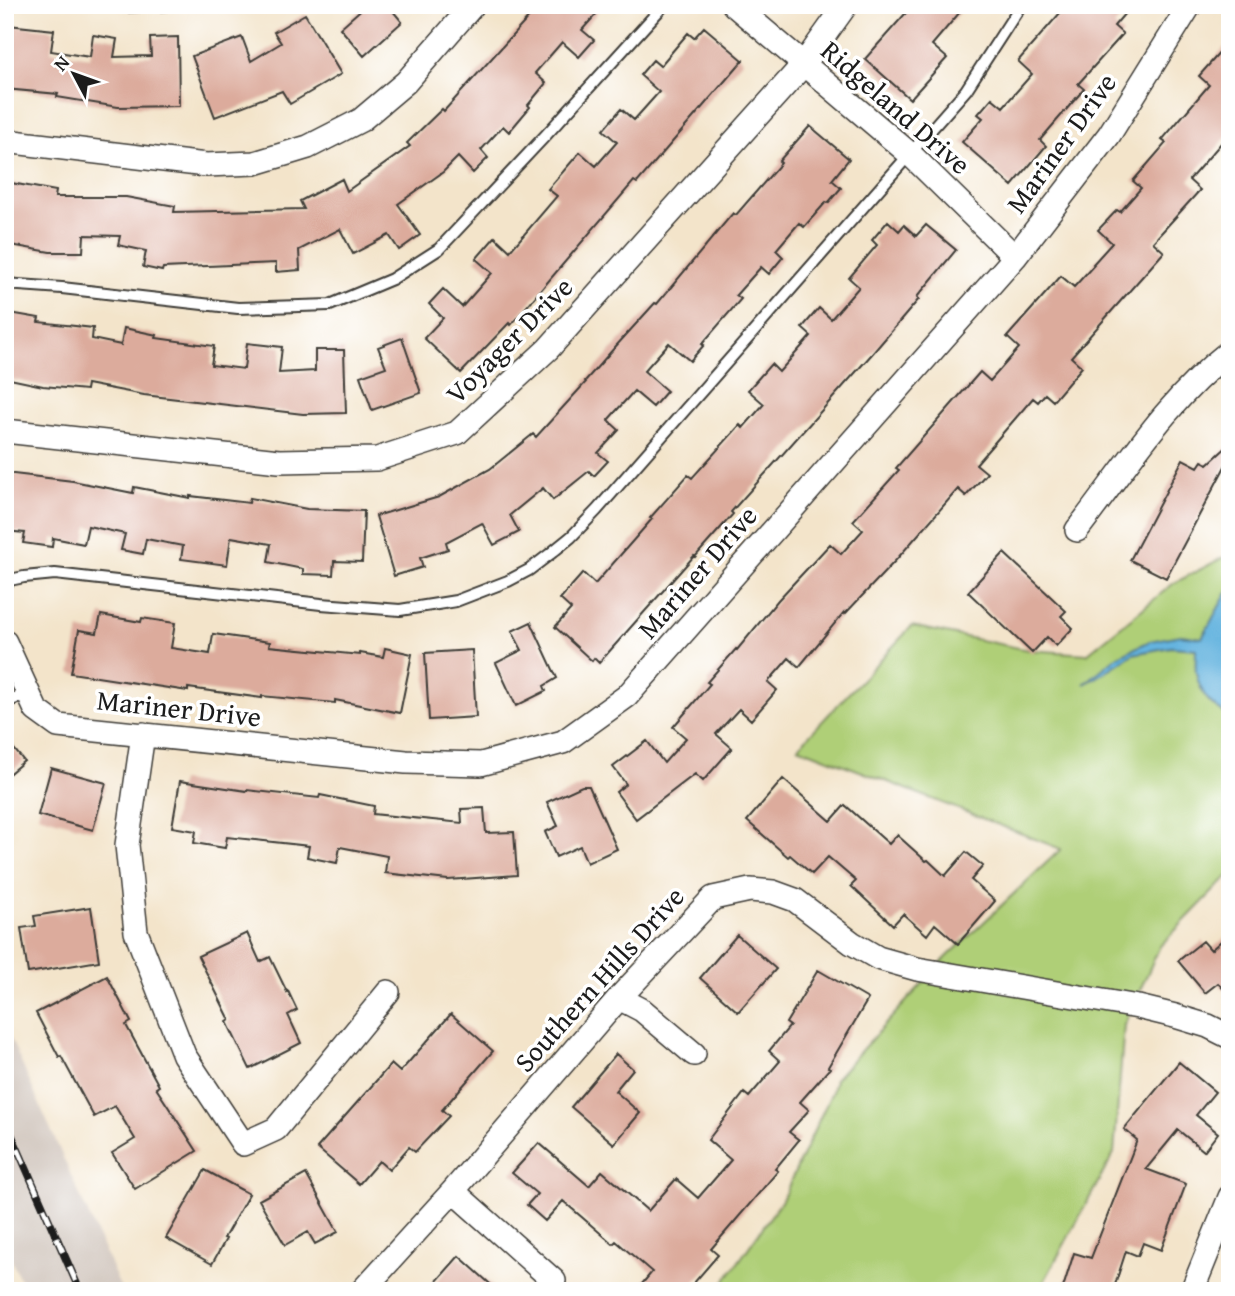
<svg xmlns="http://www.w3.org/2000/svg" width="1235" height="1296" viewBox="0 0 1235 1296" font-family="'Gentium Book Plus',serif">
<rect width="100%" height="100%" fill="#fff"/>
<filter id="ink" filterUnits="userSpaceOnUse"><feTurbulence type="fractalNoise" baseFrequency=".0143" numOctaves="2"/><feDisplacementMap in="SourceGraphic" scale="14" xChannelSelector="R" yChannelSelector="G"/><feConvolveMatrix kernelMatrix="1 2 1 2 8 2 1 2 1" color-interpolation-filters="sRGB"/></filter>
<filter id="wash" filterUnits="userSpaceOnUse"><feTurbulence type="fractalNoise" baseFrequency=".00686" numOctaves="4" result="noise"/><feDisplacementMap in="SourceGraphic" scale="28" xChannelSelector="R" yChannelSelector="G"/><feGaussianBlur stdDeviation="1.57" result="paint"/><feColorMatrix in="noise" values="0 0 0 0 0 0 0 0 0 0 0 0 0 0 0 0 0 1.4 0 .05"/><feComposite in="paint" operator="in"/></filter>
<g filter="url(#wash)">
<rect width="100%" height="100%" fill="#f3e4ca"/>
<path fill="#cec2b9" d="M5 1026 122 1291H25L5 1245Z"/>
<path fill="#afcf77" stroke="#66764a" stroke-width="2" d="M1230 554V874L1160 946 1124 1025 1114 1153 1039 1291H718L782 1200 832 1092 835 1079 946 958 1061 849 798 747 912 626 1028 650 1087 654 1174 583Z"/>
<path fill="#65b4df" stroke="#40687e" stroke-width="2" d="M1230 591V717C1211 706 1200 695 1196 672 1195 665 1196 656 1196 649L1171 647 1133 654 1096 678 1084 684 1118 656 1150 641 1181 635 1202 638 1226 594Z"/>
<g id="blocks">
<path fill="#dcab9c" d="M366 5H388L402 22 364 56 340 28Z
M520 5H590L598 12 582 30 594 40 579 57 562 42 535 73 546 83 528 105 530 107 509 132 503 126 481 150 488 158 473 173 458 157 443 172 398 204 420 235 399 250 389 235 353 254 340 229 299 250 300 270 276 272V263L163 268 162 271 143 267 146 251 118 245 120 236 84 235 83 252H50L5 244V216L11 183 56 191 55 197H126L175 206 174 212 304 209 300 201 342 179 347 191 410 146 407 143 442 109 444 111 531 15Z
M913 5H966L932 45 947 58 910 99 865 59Z
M1067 5H1132L1114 26 1123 34 1078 84 1084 89 1040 140 1046 146 1012 186 962 142 983 118 978 114 992 98 1003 107 1032 74 1018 61Z
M305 14 341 74 290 104 282 91 215 117 192 56 242 37 251 61 281 43 274 32Z
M8 25 54 30 51 51 90 57 93 35 117 39 114 57 151 56 150 38 178 37 179 106 118 107 57 97 58 94 5 89V49Z
M704 27 743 60 637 183 634 181 511 325 509 323 461 373 424 338 443 318 429 304 443 289 462 307 492 273 476 259 495 237 510 251 557 196 548 189 580 152 596 166 617 142 603 130 621 109 634 120 659 92 640 75 653 60 660 66 688 33 694 38Z
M1230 41V133L1189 180 1200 190 1153 242 1164 252 1071 357 1082 367 1053 401 1045 394 1038 402 1033 398 976 464 987 473 966 496 958 489 896 560 845 614 844 612 799 667 789 658 768 682 777 690 751 720 739 709 716 734 732 748 703 781 695 774 636 819 616 792 626 784 613 767 647 741 664 763 686 738 673 727 710 684 707 682 736 649 737 650 778 600 830 544 841 554 863 530 853 521 899 470 896 468 980 372 990 381 1019 348 1007 337 1061 276 1074 287 1094 265 1093 264 1112 243 1098 230 1117 210 1120 212 1141 188 1133 181 1166 143 1162 140 1209 85 1199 76Z
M810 126 849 159 832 180 841 188 828 203 826 202 804 227 799 223 776 250 783 257 769 274 761 267 736 295 741 299 702 344 704 345 690 361 669 343 644 371 667 391 653 407 634 391 608 420 619 430 598 453 608 461 594 476 589 471 553 500 543 488 510 515 519 532 494 545 482 523 446 542 448 549 420 558 423 567 394 576 376 516 439 497 490 469 533 434 536 437 586 382 585 381 616 346 655 303 657 304 733 213 736 215 781 163 779 161Z
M888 221 899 231 904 225 916 236 926 225 956 250 917 297 919 299 872 354 731 512 733 514 695 557 694 556 599 663 594 658 592 661 555 627 571 609 560 599 583 573 595 584 652 519 650 518 688 475 692 478 740 425 743 428 764 404 748 390 771 364 779 372 811 336 802 328 819 308 831 319 859 287 849 278 877 245 872 240Z
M10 313 39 318 38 322 93 328 92 339 121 345 124 328 157 335 156 338 214 346 211 365 244 369 247 343 282 347 279 373 315 371V350H344L346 413 303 414 144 395 87 384 86 390 43 386 5 378V328H7Z
M402 338 421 393 372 410 360 376 386 367 378 347Z
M1230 444V457L1166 578 1130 560 1183 459 1198 467 1202 461 1208 464Z
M5 473 73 481 133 493 134 487 190 498V496L249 503 250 498 307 509 364 511 362 562 334 561 333 575 303 574V569L268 562 271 544 231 537 227 565 181 559 183 546 146 539 143 554 121 550 125 534 88 526 84 544 53 538 52 547 23 543 25 533 5 531Z
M1004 553 1066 611 1061 616 1073 628 1056 646 1047 637 1032 653 968 592Z
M101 615 141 622 142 618 175 623 171 648 210 654 213 634 270 642 269 646 360 655V653L383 657 385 648 412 654 400 713 335 700V703L262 696V698L188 688V691L71 673 79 630 97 633Z
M531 622 557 678 544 686 546 691 516 706 496 663 522 650 512 631Z
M472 650 476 717 429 720 425 653Z
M5 738 24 761 5 777Z
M51 768 106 783 93 830 38 815Z
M783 779 831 821 845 805 889 844 897 835 926 861 928 860 945 876 966 852 983 866 971 880 995 901 958 944 935 924 927 935 903 914 893 925 851 886 856 881 828 857 812 874 790 855 788 857 747 821Z
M180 781 247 791V790L319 798 320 795 374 806 373 814 462 823 461 809 484 808 486 833 514 832 517 875 448 880 385 873 387 856 340 847 337 863 307 857 309 846 227 837 225 848 194 843 196 831 172 827Z
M582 786H589L617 849 587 863 580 846 556 857 545 832 558 826 547 802Z
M91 907 99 961 28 973 21 928 36 926 34 916Z
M247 933 260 962 270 957 287 992 288 991 297 1010 288 1015 301 1043 250 1069 227 1022 230 1020 198 956Z
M1230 933V996L1218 983 1205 993 1178 961 1203 941 1211 950Z
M737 935 776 969 738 1012 700 978Z
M818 970 868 999 828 1067 830 1068 800 1102 809 1110 789 1132 799 1140 775 1169 778 1171 711 1249 718 1255 687 1291H636L652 1272 616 1241 613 1244 563 1201 545 1221 527 1205 537 1194 512 1173 539 1143 589 1186 602 1171 648 1211 676 1179 698 1198 731 1160 708 1140 744 1093 749 1097 780 1061 769 1051 790 1026 786 1023Z
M107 976 131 1022 126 1025 159 1086 156 1088 197 1151 135 1189 112 1153 135 1139 115 1106 94 1117 61 1056 59 1057 36 1013Z
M451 1014 493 1051 442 1110 449 1116 415 1152 409 1147 389 1170 379 1161 359 1184 317 1148 391 1064 400 1072Z
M616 1054 633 1069 615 1091 640 1113 614 1144 571 1107Z
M1179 1062 1215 1092 1196 1115 1218 1133 1204 1151 1178 1130 1146 1169 1186 1184 1161 1250 1143 1243 1138 1256 1126 1251 1113 1291H1062L1074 1253 1091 1258 1137 1140 1124 1129Z
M205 1170 249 1194 224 1238 226 1239 212 1264 166 1238Z
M306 1174 338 1232 315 1244 308 1232 285 1245 259 1200Z
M459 1256 498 1291H428Z"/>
</g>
</g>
<g filter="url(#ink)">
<use href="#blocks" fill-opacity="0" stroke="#3c3a36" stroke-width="2"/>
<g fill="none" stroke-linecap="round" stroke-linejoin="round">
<defs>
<path id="lane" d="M101 5 114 7 168 5
M5 284 62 288 238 308 330 305 392 279 439 249 546 135 664 5
M5 581 24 577 55 574 321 604 400 610 456 601 508 581 529 570 550 554 571 537 597 510 966 90 1021 5
M5 703 28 693"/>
<path id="street" d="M734 5 911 155 1015 257
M5 141 206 165 255 163 308 147 361 120 406 82 473 5
M5 431 279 461 377 459 457 433 548 349 803 65 846 5
M1077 530C1125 468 1167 400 1230 351
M5 642 36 710 58 726 406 762 481 764 563 742 627 696 1015 257 1109 135 1190 5
M143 734 127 845 136 932 184 1055 243 1144 276 1129 388 992
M619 998 642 1010 694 1054
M453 1191 554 1281
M362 1291 453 1191 619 998 713 898 750 890 773 892 795 900 852 943 878 958 917 969 1138 1007 1175 1016 1208 1026 1230 1037
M1192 1291 1230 1197"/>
</defs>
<use href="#lane" stroke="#3c3a36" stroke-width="14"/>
<use href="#street" stroke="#3c3a36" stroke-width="26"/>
<use href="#lane" stroke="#fff" stroke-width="10"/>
<use href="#street" stroke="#fff" stroke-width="23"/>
<defs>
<path id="rail" d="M5 1120 80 1291"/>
</defs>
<use href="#rail" stroke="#1c1c1c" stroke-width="8"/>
<use href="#rail" stroke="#fff" stroke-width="5" stroke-dasharray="16" stroke-linecap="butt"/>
</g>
</g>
<g text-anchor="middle" stroke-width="7" stroke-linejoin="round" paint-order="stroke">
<g font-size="28" fill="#1c1c1c" stroke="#fff">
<text transform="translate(896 107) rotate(41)" y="10">Ridgeland Drive</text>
<text transform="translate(1061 143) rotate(-54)" y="10">Mariner Drive</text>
<text transform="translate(509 340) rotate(-45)" y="10">Voyager Drive</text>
<text transform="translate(697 572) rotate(-49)" y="10">Mariner Drive</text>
<text transform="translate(179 708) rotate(6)" y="10">Mariner Drive</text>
<text transform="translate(599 979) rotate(-48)" y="10">Southern Hills Drive</text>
</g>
</g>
<rect width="1235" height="1296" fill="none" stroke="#fff" stroke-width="28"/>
<g transform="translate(74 74) rotate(311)" stroke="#ffffff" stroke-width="5" paint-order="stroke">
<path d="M0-5L12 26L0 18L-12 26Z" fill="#1c1c1c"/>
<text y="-10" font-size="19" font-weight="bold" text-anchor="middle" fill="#1c1c1c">N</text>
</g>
</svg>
